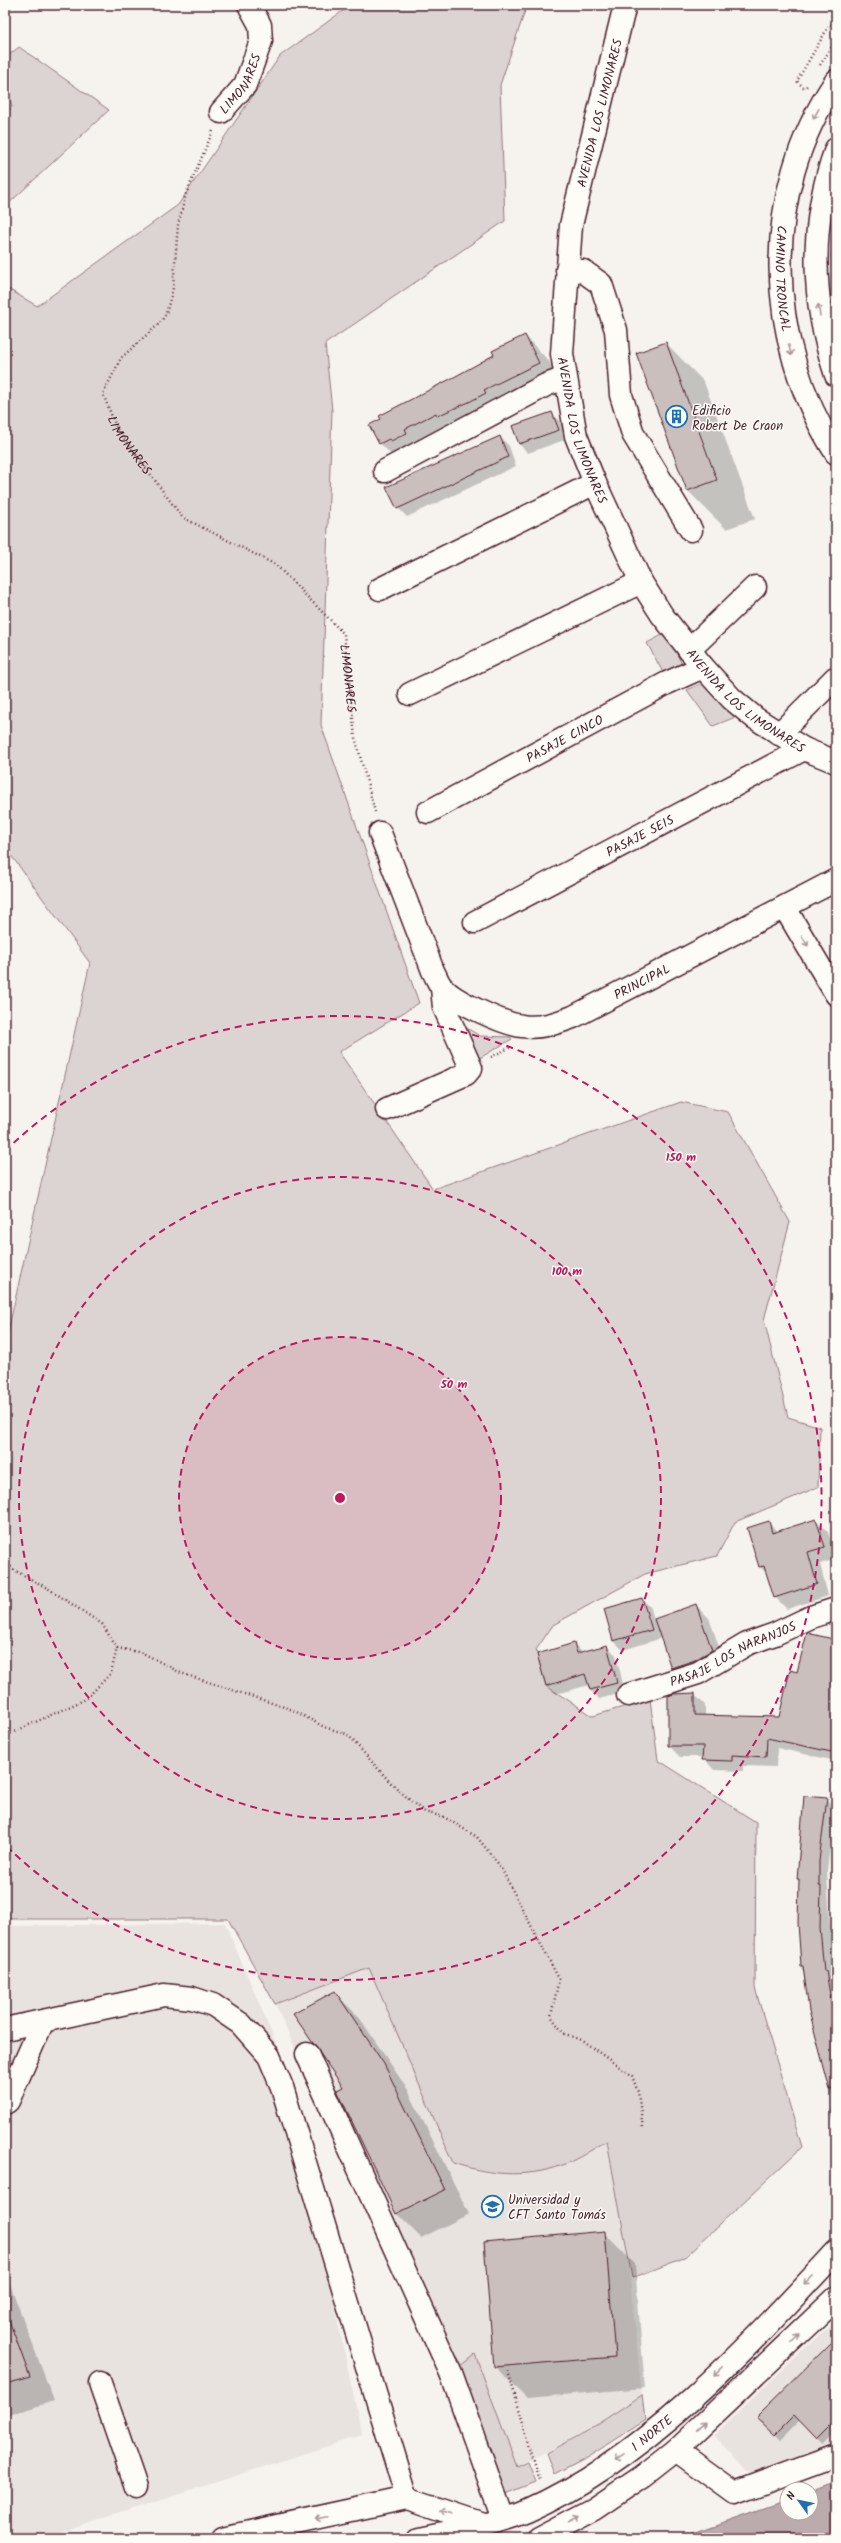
<svg xmlns="http://www.w3.org/2000/svg" width="841" height="2543" viewBox="0 0 841 2543" font-family="Kalam,sans-serif">
<rect width="100%" height="100%" fill="#f6f3ef"/>
<filter id="ink" filterUnits="userSpaceOnUse"><feTurbulence type="fractalNoise" baseFrequency=".025" numOctaves="2"/><feDisplacementMap in="SourceGraphic" scale="8" xChannelSelector="R" yChannelSelector="G"/><feConvolveMatrix kernelMatrix="1 2 1 2 8 2 1 2 1" color-interpolation-filters="sRGB"/></filter>
<g filter="url(#ink)">
<path fill="#e9e3e0" d="M225 1923 281 2055 362 2435 44 2538H5V1926Z
M369 1968 453 2163 488 2173H524L568 2163 607 2141 626 2237 642 2395 589 2429 517 2467 475 2354 443 2378 275 2004Z
M836 2319V2449L753 2479 714 2435Z"/>
<path fill="#dcd4d2" stroke="#937a7e" d="M351 5H527L500 85 505 221 325 344 332 410 321 725 419 1003 339 1052 433 1189 681 1102 728 1112 790 1222 764 1320 788 1417 820 1427 818 1487 735 1522 717 1556 645 1574 553 1625 536 1650 546 1686 593 1716 650 1699 658 1760 756 1822 755 1988 802 2147 684 2258 632 2278 607 2141C594 2148 583 2156 570 2162 532 2179 491 2176 453 2163L369 1968 275 2004 228 1919H5V1345L90 963 5 847V287L37 306 178 205 280 56Z
M19 47 109 110 5 207V113L12 107 5 76V58Z
M836 217V311L831 256Z
M666 633 684 668 666 678 647 643Z
M703 683 738 716 713 726 687 690Z
M453 1020 480 1036 510 1037 512 1039 478 1059Z
M475 2354 517 2467 528 2462 536 2482 506 2494 459 2367Z
M642 2395 645 2420 589 2456 554 2474 546 2453 590 2429Z"/>
<path fill="#bbabac" stroke="#8e7378" d="M836 2482V2538H679L787 2500V2513H811V2491Z"/>
<path fill="#0003" d="M525 336 549 361 562 387 508 415 509 417 493 426 404 468 380 443 382 419Z
M666 343 704 382 755 519 726 529 688 491Z
M552 413 561 422 567 439 528 453 519 444 513 426Z
M500 437 509 446 516 466 407 517 398 508Z
M816 1520 828 1532 836 1559 820 1564 828 1596 787 1609 775 1597 768 1575 760 1567 749 1529 769 1523 778 1532Z
M642 1599 651 1608 654 1620 696 1605 709 1618 725 1664 685 1681 672 1668 662 1638 623 1650 614 1641 605 1610Z
M808 1634 836 1640V1761L777 1748 776 1767 743 1766V1771L714 1770 703 1757H680L669 1746V1696L694 1694 705 1705V1716L780 1718 798 1673Z
M574 1644 582 1652 607 1646 616 1655 625 1692 599 1699 590 1690 589 1685 556 1694 547 1685Z
M805 1797 826 1799 835 1808 827 1871 833 1979 836 1989V2108L810 2011 802 1966 798 1860Z
M335 1993 359 2017 408 2090 469 2214 421 2238 396 2213 344 2088Z
M836 2108V2126L830 2110Z
M604 2233 635 2264 645 2388 527 2398 495 2367Z
M5 2271 54 2401 5 2416Z
M836 2339V2432L823 2445 800 2421 781 2440 758 2417Z"/>
<path fill="#cbbfbe" stroke="#4a1f2b" d="M525 335 539 363 494 385 484 390 486 393 469 402 437 416 436 413 405 429 407 433 391 441 389 439 379 444 369 425 381 419 379 416 456 376 494 355 492 351Z
M666 342 717 480 687 491 636 353Z
M552 412 559 430 519 444 512 426Z
M500 436 508 457 397 509 386 487Z
M816 1519 825 1547 808 1552 817 1584 774 1598 764 1566 759 1567 747 1528 769 1521 772 1533Z
M642 1598 652 1630 613 1641 604 1609Z
M696 1604 712 1650 695 1660 671 1668 654 1619Z
M807 1633 833 1639 836 1651V1753L767 1738 766 1757 732 1755V1761L702 1760 703 1746H668V1696L674 1694 695 1693V1715L779 1717 790 1670 797 1672Z
M574 1643 577 1653 607 1645 617 1683 590 1690 585 1674 546 1686 537 1654Z
M804 1796 827 1798 819 1861V1886H821L820 1928 824 1971H826L836 2030V2089L830 2090 809 2011 803 1966H801L798 1923 799 1879H797Z
M335 1991 384 2064 445 2190 396 2214 337 2090 343 2087 293 2014Z
M605 2231 615 2357 494 2367 484 2242Z
M5 2315H7L30 2377 5 2384Z
M836 2338V2421L817 2440 794 2416 775 2435 756 2417Z"/>
<g fill="none" stroke-linecap="round" stroke-linejoin="round">
<defs>
<g id="minor">
<path id="s2" d="M625 5 571 225 562 354 576 436 595 483 641 582 662 615 703 667 732 699 755 718 804 749 836 762"/>
<path id="s3" d="M221 112 245 85 261 41 260 25 249 5"/>
<path d="M567 270 583 271 601 284 616 330 621 395 633 434 691 530"/>
<path d="M385 471 546 385 565 378"/>
<path d="M380 589 595 483"/>
<path d="M689 650 755 587"/>
<path d="M410 694 641 582"/>
<path d="M779 734 835 678"/>
<path id="s4" d="M428 812 667 683 703 667"/>
<path id="s5" d="M380 833 433 971C436 976 438 983 442 987 453 1001 504 1024 522 1026 539 1029 557 1023 573 1017L836 880"/>
<path d="M785 908 836 994"/>
<path id="s6" d="M475 922 804 749"/>
<path d="M387 1109 466 1074 471 1068 444 1007 442 988"/>
<path id="s7" d="M628 1695 698 1673 747 1644 775 1634 811 1617 836 1609"/>
<path d="M5 2029 164 1995 192 1998 213 2005 241 2024 269 2056 282 2087 407 2498"/>
<path d="M307 2054 451 2373 503 2518"/>
<path d="M5 2103 8 2101 43 2021"/>
<path d="M100 2383 136 2487"/>
<path d="M676 2450 735 2493 836 2456"/>
<path d="M222 2538 407 2498 484 2524"/>
</g>
<g id="major">
<path id="s8" d="M836 81C760 192 764 341 836 453"/>
<path d="M836 149C809 223 811 301 836 375"/>
<path id="s9" d="M418 2538C454 2530 493 2526 527 2511 647 2458 748 2347 836 2252"/>
<path d="M539 2538 594 2509 643 2476 676 2450 836 2298"/>
</g>
</defs>
<use href="#minor" stroke="#4a1f2b" stroke-width="25"/>
<use href="#major" stroke="#4a1f2b" stroke-width="25"/>
<g stroke="#4a1f2b" stroke-width="2.5" stroke-dasharray="1 3" stroke-linecap="butt">
<path d="M820 65 836 41"/>
<path d="M807 86 804 88 797 81 830 24 836 26"/>
<path id="s1" d="M213 131 186 194 178 225 173 288 166 314 160 323 121 358 103 394 117 429 182 517 276 565 344 634 355 737 375 812"/>
<path d="M491 1057 511 1047"/>
<path d="M5 1561 14 1570 49 1589 102 1624 117 1648 111 1673 86 1699 5 1736"/>
<path d="M117 1648 143 1653 181 1673 293 1710 324 1727 347 1734 390 1782 413 1803 425 1812 444 1817 477 1837 500 1866 559 1979 551 2016 563 2033 583 2041 632 2076 638 2092 643 2128"/>
<path d="M508 2371 540 2481"/>
</g>
<use href="#minor" stroke="#fdfcf7" stroke-width="22"/>
<use href="#major" stroke="#fdfcf7" stroke-width="22"/>
</g>
<defs><path id="oneway-shaft" d="M-6 0H5M1.5-3L5.5 0L1.5 3" fill="none" stroke-width="1.6" stroke-linecap="round" stroke-linejoin="round"/></defs>
<g stroke="#ac999b">
<use href="#oneway-shaft" transform="translate(816 114) rotate(118)"/>
<use href="#oneway-shaft" transform="translate(819 310) rotate(-99)"/>
<use href="#oneway-shaft" transform="translate(790 350) rotate(76)"/>
<use href="#oneway-shaft" transform="translate(805 941) rotate(59)"/>
<use href="#oneway-shaft" transform="translate(809 2280) rotate(135)"/>
<use href="#oneway-shaft" transform="translate(796 2338) rotate(-45)"/>
<use href="#oneway-shaft" transform="translate(718 2372) rotate(135)"/>
<use href="#oneway-shaft" transform="translate(701 2427) rotate(-43)"/>
<use href="#oneway-shaft" transform="translate(620 2457) rotate(148)"/>
<use href="#oneway-shaft" transform="translate(447 2512) rotate(-162)"/>
<use href="#oneway-shaft" transform="translate(321 2518) rotate(168)"/>
<use href="#oneway-shaft" transform="translate(573 2519) rotate(-28)"/>
</g>
</g>
<circle cx="340" cy="1498" r="161" fill="#c2185b" fill-opacity=".12"/>
<g fill="none" stroke="#c2185b" stroke-width="2" stroke-dasharray="7 5">
<circle cx="340" cy="1498" r="161"/>
<circle cx="340" cy="1498" r="321"/>
<path d="M5 1151A482 482 0 1 1 5 1845"/>
</g>
<defs>
<symbol id="building-ring" viewBox="-11 -11 22 22"><circle r="9.5" fill="#fdfcf7" stroke="#1f6fb2" stroke-width="1.5"/><path d="M-4-6H4V6H1V3H-1V6H-4ZM-2.5-4.3h1.7v1.8h-1.7ZM.8-4.3h1.7v1.8H.8ZM-2.5-1h1.7V.8h-1.7ZM.8-1h1.7V.8H.8Z" fill="#1f6fb2"/></symbol>
<symbol id="university-ring" viewBox="-11 -11 22 22"><circle r="9.5" fill="#fdfcf7" stroke="#1f6fb2" stroke-width="1.5"/><path d="M0-5L7-2L0 1L-7-2ZM-4 1L0 2.5L4 1V4Q0 6-4 4Z" fill="#1f6fb2"/></symbol>
</defs>
<g fill-rule="evenodd">
<use href="#building-ring" x="664" y="404" width="25" height="25"/>
<use href="#university-ring" x="480" y="2194" width="25" height="25"/>
</g>
<g text-anchor="middle" stroke-width="3" stroke-linejoin="round" paint-order="stroke">
<g font-size="13" fill="#4a1f2b" stroke="#fdfcf7">
<text dy="5" stroke="none"><textPath href="#s3" startOffset="35">LIMONARES</textPath></text>
<text transform="translate(599 113) rotate(-76)" y="5">AVENIDA LOS LIMONARES</text>
<text dy="5" stroke="none"><textPath href="#s8" startOffset="209">CAMINO TRONCAL</textPath></text>
<text dy="5" stroke="none"><textPath href="#s2" startOffset="435">AVENIDA LOS LIMONARES</textPath></text>
<text dy="5" stroke="none"><textPath href="#s1" startOffset="352">LIMONARES</textPath></text>
<text dy="5" stroke="none"><textPath href="#s1" startOffset="688">LIMONARES</textPath></text>
<text dy="5" stroke="none"><textPath href="#s2" startOffset="759">AVENIDA LOS LIMONARES</textPath></text>
<text dy="5" stroke="none"><textPath href="#s4" startOffset="155">PASAJE CINCO</textPath></text>
<text dy="5" stroke="none"><textPath href="#s6" startOffset="186">PASAJE SEIS</textPath></text>
<text dy="5" stroke="none"><textPath href="#s5" startOffset="386">PRINCIPAL</textPath></text>
<text dy="5" stroke="none"><textPath href="#s7" startOffset="113">PASAJE LOS NARANJOS</textPath></text>
<text dy="5" stroke="none"><textPath href="#s9" startOffset="260">1 NORTE</textPath></text>
</g>
<g font-size="13" fill="#4a1f2b" stroke="#fdfcf7" text-anchor="start">
<text x="692" y="415">Edificio<tspan x="692" dy="15">Robert De Craon</tspan></text>
<text x="508" y="2204">Universidad y<tspan x="508" dy="15">CFT Santo Tomás</tspan></text>
</g>
</g>
<circle cx="340" cy="1498" r="6" fill="#c2185b" stroke="#fdfcf7" stroke-width="2"/>
<g font-size="12" text-anchor="middle" font-weight="bold" fill="#c2185b" stroke="#fdfcf7" stroke-width="3" stroke-linejoin="round" paint-order="stroke">
<text x="681" y="1161">150 m</text>
<text x="567" y="1275">100 m</text>
<text x="454" y="1388">50 m</text>
</g>
<rect width="841" height="2543" fill="none" stroke="#fdfcf7" stroke-width="20"/>
<rect x="10" y="10" width="821" height="2523" fill="none" stroke="#4a1f2b" stroke-width="1.5" filter="url(#ink)"/>
<g transform="translate(799 2501) rotate(303)"><circle r="19" fill="#fdfcf7" stroke="#b5a4a5"/>
<path d="M0-3L7 15L0 10L-7 15Z" fill="#1f6fb2"/>
<text y="-6" font-size="11" font-weight="bold" text-anchor="middle" fill="#4a1f2b">N</text>
</g>
</svg>
